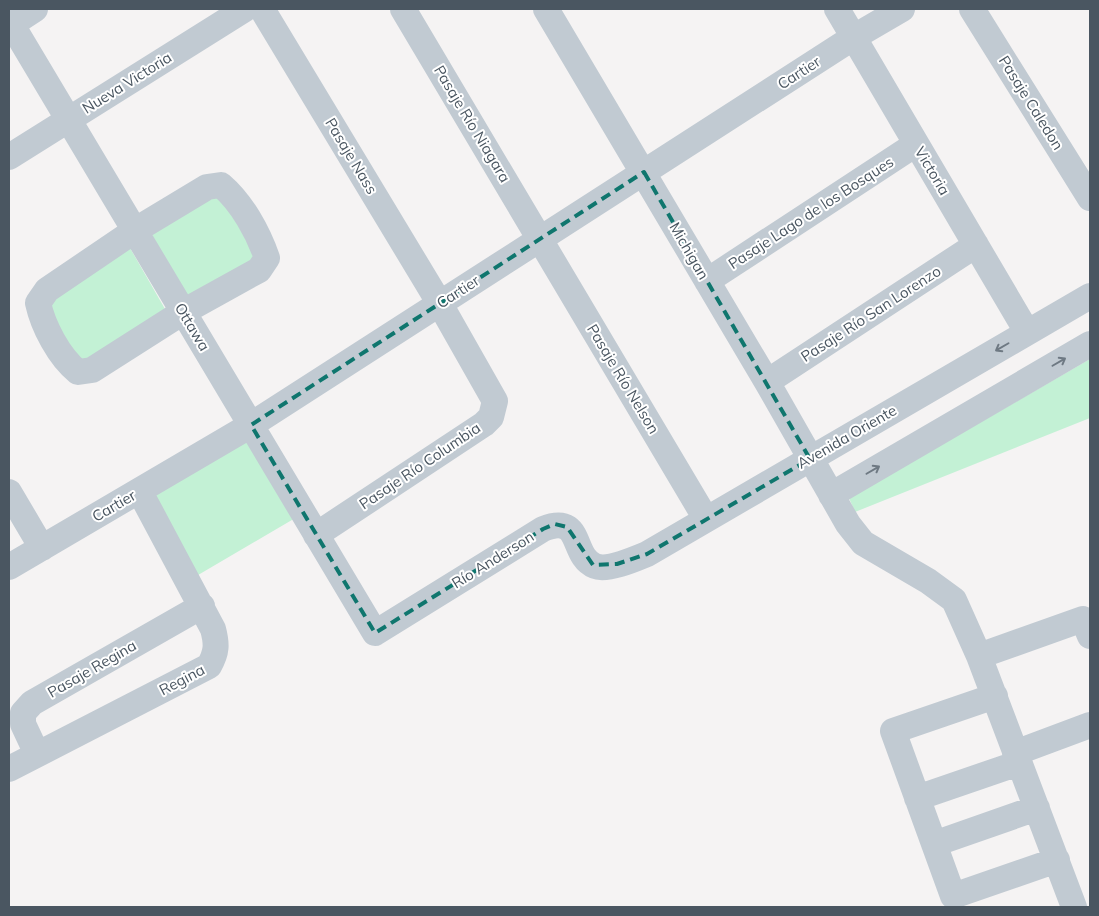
<svg xmlns="http://www.w3.org/2000/svg" width="1099" height="916" viewBox="0 0 1099 916" font-family="Mulish,sans-serif">
<rect width="100%" height="100%" fill="#f5f3f3"/>
<path fill="#c3f1d5" d="M218 189 261 257 189 301 151 233Z
M130 248 165 309 81 367 44 300Z
M1090 359V418L855 512 849 498Z
M247 433 297 517 193 578 147 493Z"/>
<g fill="none" stroke-linecap="round" stroke-linejoin="round">
<path stroke="#c1cad2" stroke-width="26" d="M262 9 440 304 495 401 491 417 484 424 316 535
M403 9 706 519
M546 9 767 382 848 524 863 543 928 581 954 600 979 656 1074 907
M837 9 1027 332
M972 9 1090 198
M9 20 375 633 543 529C584 513 570 556 595 566 607 571 635 559 647 554L1090 296
M9 26 35 9
M9 157 245 9
M221 185C242 203 258 232 267 258L259 270 183 312 92 370 78 372C59 357 43 326 38 303L47 290 134 231 207 187Z
M707 281 916 144
M767 382 976 245
M9 492 42 548
M831 495 1090 344
M9 567 251 425 854 37 902 9
M979 656 1083 619 1090 636
M995 696 893 731 953 896 1057 860
M1015 753 1090 725
M37 754 23 724V713L32 703 202 606
M9 769 209 666C217 652 217 644 213 629L140 492
M917 798 1019 763
M934 844 1037 808"/>
</g>
<defs><path id="oneway-shaft" d="M-6 0H5M1.5-3L5.5 0L1.5 3" fill="none" stroke-width="1.6" stroke-linecap="round" stroke-linejoin="round" transform="scale(1.25)"/></defs>
<g stroke="#6e7983">
<use href="#oneway-shaft" transform="translate(1002 347) rotate(150)"/>
<use href="#oneway-shaft" transform="translate(1059 362) rotate(-30)"/>
<use href="#oneway-shaft" transform="translate(873 470) rotate(-30)"/>
</g>
<path fill="none" stroke="#0f766e" stroke-width="4" stroke-dasharray="10 6" stroke-linejoin="round" d="M644 172 810 459 647 554 617 564 593 565 567 527 555 524 543 529 375 633 251 425Z"/>
<g text-anchor="middle" stroke-width="4" stroke-linejoin="round" paint-order="stroke">
<g font-size="15" fill="#4a5661" stroke="#fff">
<text transform="translate(799 73) rotate(-33)" y="5">Cartier</text>
<text transform="translate(127 83) rotate(-32)" y="5">Nueva Victoria</text>
<text transform="translate(1031 103) rotate(58)" y="5">Pasaje Caledon</text>
<text transform="translate(472 124) rotate(59)" y="5">Pasaje Río Niagara</text>
<text transform="translate(351 156) rotate(59)" y="5">Pasaje Nass</text>
<text transform="translate(932 171) rotate(59)" y="5">Victoria</text>
<text transform="translate(811 213) rotate(-33)" y="5">Pasaje Lago de los Bosques</text>
<text transform="translate(689 251) rotate(60)" y="5">Michigan</text>
<text transform="translate(458 292) rotate(-33)" y="5">Cartier</text>
<text transform="translate(871 314) rotate(-33)" y="5">Pasaje Río San Lorenzo</text>
<text transform="translate(192 327) rotate(59)" y="5">Ottawa</text>
<text transform="translate(623 379) rotate(59)" y="5">Pasaje Río Nelson</text>
<text transform="translate(847 437) rotate(-30)" y="5">Avenida Oriente</text>
<text transform="translate(420 466) rotate(-34)" y="5">Pasaje Río Columbia</text>
<text transform="translate(114 506) rotate(-30)" y="5">Cartier</text>
<text transform="translate(493 560) rotate(-32)" y="5">Río Anderson</text>
<text transform="translate(92 669) rotate(-30)" y="5">Pasaje Regina</text>
<text transform="translate(182 680) rotate(-28)" y="5">Regina</text>
</g>
</g>
<rect width="1099" height="916" fill="none" stroke="#4a5661" stroke-width="20"/>
</svg>
